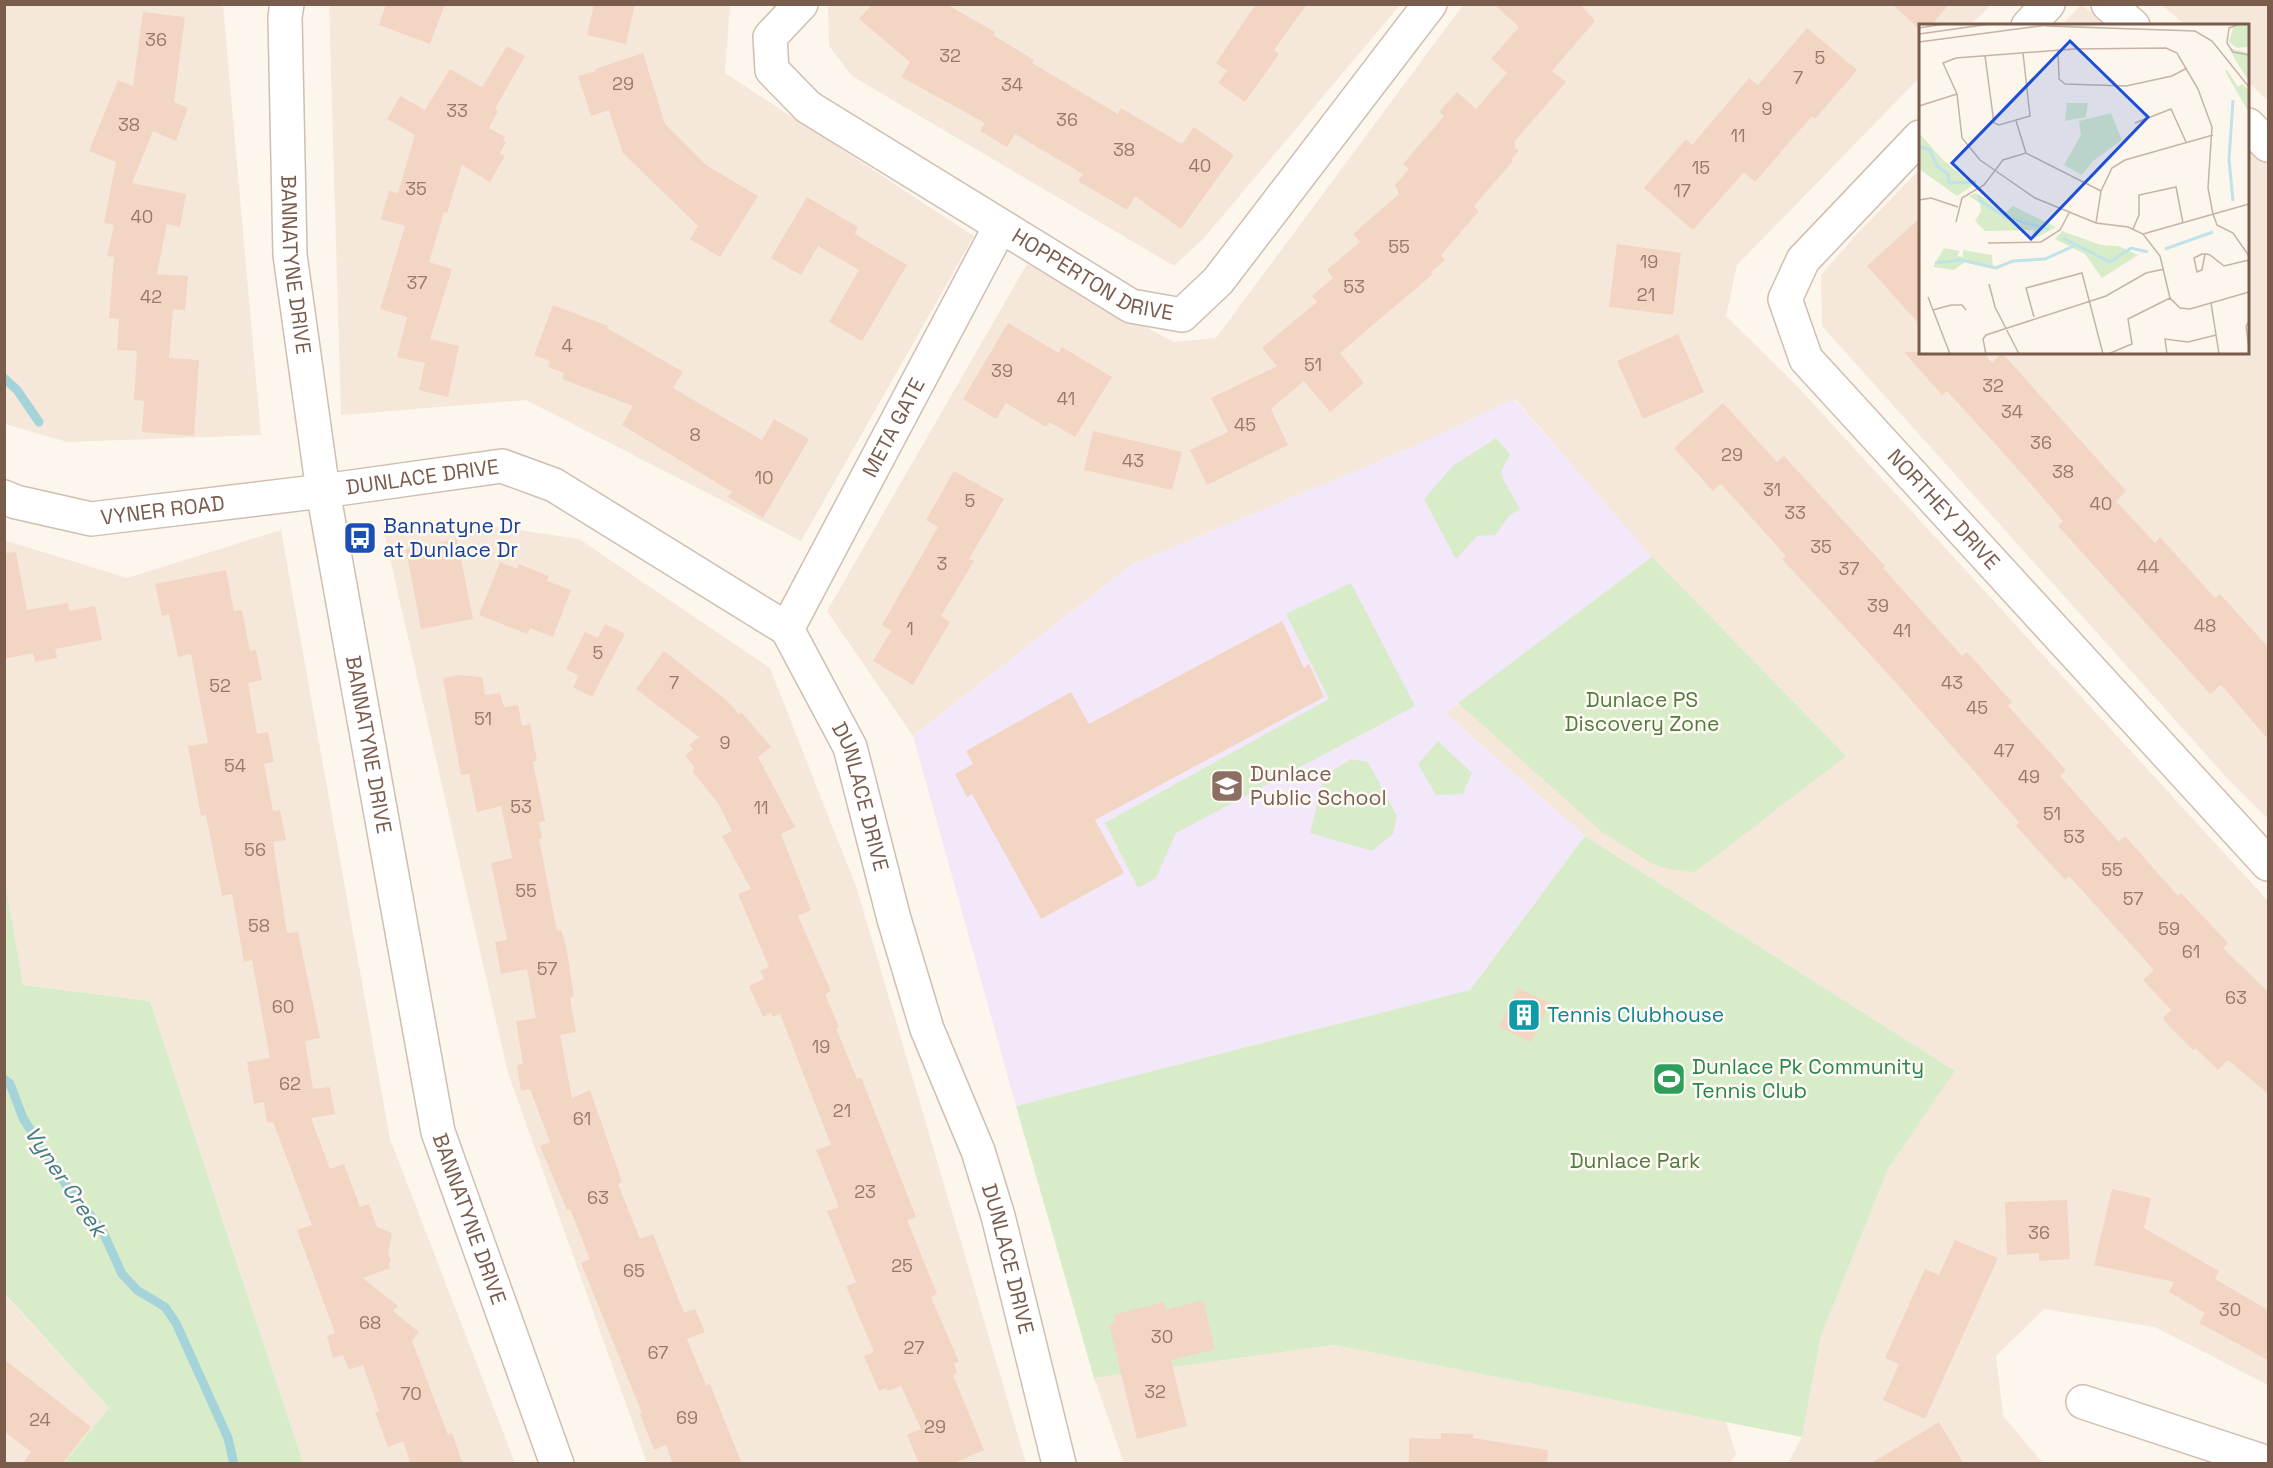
<svg xmlns="http://www.w3.org/2000/svg" width="2273" height="1468" viewBox="0 0 2273 1468" font-family="'Space Grotesk',sans-serif">
<rect width="100%" height="100%" fill="#fdf6ec"/>
<path fill="#f5e8da" d="M831 4 1400 5 1204 238 1174 266 852 76 829 46 828 8Z
M4 5H223L261 435 67 442 5 424Z
M329 5H730L725 73 974 236 801 541 526 400 341 415Z
M1463 5H1991L1970 25 1920 26V77L1737 265 1726 316 1798 387 2268 901V1385L2155 1327 2044 1309 1996 1356 2003 1416 2043 1463H1788L1802 1437 1821 1336 1888 1169 1955 1071 1585 836 1445 713 1651 557 1515 399 1413 447 1131 565 913 736 827 611 1027 264 1174 342 1216 338Z
M2081 5H2082L2107 25H2061Z
M2162 5H2268V101L2248 82V26L2185 25Z
M2248 146 2268 164V819L2227 778 1822 326 1821 275 1855 236 1920 169V352H2248Z
M382 524H479L579 539 770 668 857 889 1026 1463H647L508 1073Z
M281 530 390 1139 515 1463H303L150 1001 23 985 4 882V540L127 578Z
M4 1294 109 1408 64 1463H5Z
M1334 1345 1726 1422 1736 1454 1729 1464 1124 1463 1094 1378Z"/>
<path fill="#f3e8fa" d="M1514 399 1652 557 1445 713 1585 836 1470 990 1016 1106 913 736 1131 565 1413 447Z"/>
<path fill="#d8ecc9" d="M1496 438 1510 454 1501 472 1505 483 1520 509 1510 515 1495 535 1477 536 1456 559 1424 499 1453 466Z
M1652 557 1846 756 1695 872 1668 869 1651 863 1602 832 1458 703Z
M1351 583 1415 706 1176 833 1156 878 1138 888 1105 823 1329 699 1286 614Z
M1438 741 1472 773 1463 794 1436 795 1418 764Z
M1351 759 1368 762 1397 816 1393 834 1372 851 1310 833 1324 776Z
M1585 836 1955 1071 1888 1169 1821 1336 1802 1437 1334 1345 1094 1378 1016 1106 1470 990Z
M5 882 23 985 150 1001 303 1463H64L109 1408 5 1294Z"/>
<g fill="none" stroke-linecap="round" stroke-linejoin="round">
<path stroke="#a5d3da" stroke-width="9" d="M4 378 17 390 39 422
M4 1079 10 1084 23 1118 66 1185 102 1230 122 1274 137 1290 165 1307 176 1323 228 1438 234 1464"/>
</g>
<path fill="#f3d5c3" d="M386 4H445L430 44 379 25Z
M594 4H635L626 44 587 35Z
M872 4H946L995 32 993 35 1034 60 1032 63 1118 114 1121 108 1182 144 1194 127 1234 155 1181 229 1135 196 1127 210 1078 181 1083 174 1015 134 1007 147 980 131 985 123 901 77 910 62 859 19Z
M1256 4H1307L1274 50 1279 54 1245 102 1218 83 1227 71 1216 63Z
M1494 4H1580L1595 21 1552 71 1566 82 1514 142 1516 144 1514 147 1519 151 1511 159 1513 161 1474 206 1479 211 1441 255 1445 260 1431 272 1433 274 1340 353 1364 383 1330 412 1304 381 1271 409 1288 445 1207 485 1190 450 1228 432 1211 398 1277 366 1262 348 1317 302 1312 296 1333 278 1327 270 1360 242 1353 234 1399 194 1395 185 1409 169 1403 164 1444 116 1439 112 1457 92 1476 109 1507 73 1491 59 1519 27Z
M1892 4H1949L1931 26H1920V30Z
M143 12 185 17 174 102 188 108 176 141 153 131 132 183 186 194 180 227 167 224 157 274 188 276 185 310 173 309 169 358 199 360 194 436 142 432 144 401 134 400 137 351 117 350 119 319 109 318 114 257 107 256 114 225 104 223 116 162 89 151 118 80 133 86Z
M1807 28 1857 70 1815 119 1812 116 1755 182 1744 172 1693 230 1644 188 1686 139 1692 145 1749 78 1758 85Z
M507 46 525 56 495 109 498 111 489 128 505 137 503 141 506 142 500 153 505 156 490 182 462 165 447 213 444 212 429 262 452 269 430 339 459 346 448 397 419 390 425 363 397 357 407 317 380 309 405 226 381 219 389 191 398 193 415 135 387 119 400 96 425 110 450 69 482 87Z
M643 53 665 124 706 165 758 196 720 257 690 239 698 226 623 153 609 110 591 116 578 76 596 71 595 69Z
M807 197 858 227 855 234 907 265 862 341 829 322 859 270 818 246 801 275 771 258Z
M1920 218V325L1867 266Z
M1617 244 1681 253 1673 315 1609 307Z
M553 305 608 326 607 328 683 372 673 388 762 440 774 419 809 439 763 518 728 497 732 492 622 425 633 406 562 379 564 373 548 367 550 361 534 355Z
M1008 323 1059 353 1062 347 1112 377 1075 437 1049 422 1046 427 1006 403 996 419 963 399Z
M1678 334 1704 392 1643 419 1617 361Z
M1904 352H1983L1992 363 2002 353 2126 491 2116 501 2155 543 2160 537 2215 598 2220 594 2268 647V739L2221 685 2210 694 2058 526 2063 521 2008 458 1947 391 1942 395Z
M1723 403 1777 462 1784 456 1885 566 1883 568 1962 656 1967 652 2012 702 2008 706 2066 770 2060 776 2119 842 2125 836 2178 896 2181 893 2228 943 2223 948 2268 992V1094L2228 1060 2218 1070 2195 1048 2193 1050 2166 1023 2163 1018 2171 1010 2143 980 2154 970 2069 876 2065 880 2016 826 2019 822 1888 674 1782 559 1786 556 1721 484 1713 491 1674 448Z
M1093 431 1182 452 1172 490 1084 470Z
M954 471 1004 499 969 559 974 561 941 616 950 622 913 685 873 661 891 631 882 625 938 527 926 520Z
M457 539 473 619 421 629 406 549Z
M16 552 27 610 68 603 69 611 95 606 102 640 55 649 57 658 35 662 33 653 4 659V553Z
M500 562 517 569 519 564 549 576 547 581 571 590 553 637 530 628 527 634 479 615Z
M226 570 234 611 242 610 250 651 256 650 262 680 248 683 257 734 268 732 274 762 264 764 273 811 280 810 286 840 273 842 287 933 298 932 320 1038 305 1041 313 1089 330 1087 335 1114 311 1118 330 1169 344 1164 360 1207 369 1204 377 1227 392 1233 388 1254 391 1262 389 1263 390 1268 363 1278 398 1306 393 1311 419 1332 412 1341 448 1435 452 1433 463 1464H411L403 1441 388 1447 375 1412 379 1411 363 1365 349 1370 343 1355 333 1358 327 1336 335 1333 297 1230 312 1225 273 1122 267 1123 264 1102 254 1104 247 1062 270 1058 252 960 244 962 232 894 222 896 206 815 201 816 188 746 208 743 191 654 178 657 169 614 162 616 155 584Z
M1282 621 1304 668 1309 664 1324 697 1095 820 1124 873 1041 919 972 794 967 797 955 774 973 764 966 751 1071 692 1089 724Z
M605 624 625 634 592 697 573 687 579 676 566 669 585 632 598 638Z
M664 651 726 700 739 714 741 712 771 747 758 757 795 827 781 834 811 910 798 916 831 991 825 994 839 1027 836 1028 857 1079 861 1077 916 1217 907 1220 937 1294 931 1297 959 1362 954 1363 957 1373 953 1375 984 1450 952 1464H919L907 1435 921 1429 901 1386 888 1391 886 1388 879 1391 864 1356 874 1352 846 1286 856 1282 827 1211 839 1207 816 1150 831 1145 780 1014 773 1017 771 1013 763 1017 749 986 764 979 760 971 769 967 738 894 751 889 722 836 732 831 718 803 696 776 692 770 695 768 685 756 693 749 689 745 699 737 636 689Z
M460 675 482 677 485 695 500 693 504 707 518 705 522 726 530 724 537 761 533 762 545 821 539 822 542 838 539 839 557 931 561 930 566 945 574 997 570 998 576 1032 560 1035 572 1098 590 1090 622 1182 618 1184 640 1239 653 1234 684 1313 695 1309 705 1332 687 1339 706 1385 710 1384 742 1464H673L666 1445 654 1450 640 1414 642 1413 581 1263 590 1259 570 1209 567 1210 540 1146 550 1142 530 1089 521 1091 517 1065 523 1064 516 1021 536 1018 527 969 501 974 495 942 507 940 491 863 512 858 501 806 477 812 469 774 461 775 443 678Z
M1518 988 1550 1003 1531 1042 1499 1027Z
M2112 1189 2151 1198 2144 1228 2219 1271 2215 1279 2268 1310V1360L2199 1323 2205 1313 2169 1292 2174 1282 2094 1265Z
M2067 1200 2070 1259 2039 1261V1253L2007 1255 2005 1202Z
M1955 1240 1998 1258 1925 1419 1883 1400 1899 1364 1885 1358 1925 1269 1939 1275Z
M1203 1300 1215 1349 1171 1360 1187 1426 1137 1439 1109 1324 1116 1322 1113 1315 1164 1302 1166 1310Z
M4 1359 91 1427 62 1464H22L31 1452 4 1431Z
M1939 1422 1964 1464H1870Z
M1441 1433 1473 1434V1438L1548 1450 1547 1464H1409V1438L1441 1439Z"/>
<g fill="none" stroke-linecap="round" stroke-linejoin="round">
<defs>
<g id="street">
<path id="s1" d="M287 4 285 17 290 255 323 491 438 1132 557 1464"/>
<path id="s2" d="M801 4 770 37 772 70 808 107 1131 306 1182 315 1218 281 1430 4"/>
<path d="M2108 4 2133 26"/>
<path d="M2028 26 2048 4"/>
<path d="M2248 125 2268 145"/>
<path id="s3" d="M1920 137 1803 260 1785 299 1806 359 2268 864"/>
<path id="s4" d="M4 497 16 502 91 519 323 491 502 466 554 485 787 629 850 747 894 919 927 1029 978 1151 998 1216 1059 1464"/>
<path id="s5" d="M787 629 1000 227"/>
<path d="M2083 1402 2268 1463"/>
</g>
</defs>
<use href="#street" stroke="#d1beb0" stroke-width="36"/>
<use href="#street" stroke="#fff" stroke-width="33"/>
</g>
<defs>
<symbol id="bus-square" viewBox="-11 -11 22 22"><rect x="-9" y="-9" width="18" height="18" rx="4" fill="#1a4fb4" stroke="#fffaf3"/><path d="M-5-6H5V4H4V6H2V4H-2V6H-4V4H-5ZM-3.5-4V0h7V-4ZM-3.5 1.2v1.5H-2V1.2ZM2 1.2v1.5H3.5V1.2Z" fill="#fff"/></symbol>
<symbol id="school-square" viewBox="-11 -11 22 22"><rect x="-9" y="-9" width="18" height="18" rx="4" fill="#8d6e63" stroke="#fffaf3"/><path d="M0-5L7-2L0 1L-7-2ZM-4 1L0 2.5L4 1V4Q0 6-4 4Z" fill="#fff"/></symbol>
<symbol id="building-square" viewBox="-11 -11 22 22"><rect x="-9" y="-9" width="18" height="18" rx="4" fill="#0f9aa8" stroke="#fffaf3"/><path d="M-4-6H4V6H1V3H-1V6H-4ZM-2.5-4.3h1.7v1.8h-1.7ZM.8-4.3h1.7v1.8H.8ZM-2.5-1h1.7V.8h-1.7ZM.8-1h1.7V.8H.8Z" fill="#fff"/></symbol>
<symbol id="stadium-square" viewBox="-11 -11 22 22"><rect x="-9" y="-9" width="18" height="18" rx="4" fill="#2e9e5b" stroke="#fffaf3"/><path d="M0-5a6.5 5 0 1 0 0 10a6.5 5 0 1 0 0-10ZM-3.5-1.8h7v3.6h-7Z" fill="#fff"/></symbol>
</defs>
<g fill-rule="evenodd">
<use href="#bus-square" x="341" y="519" width="38" height="38"/>
<use href="#school-square" x="1208" y="767" width="38" height="38"/>
<use href="#building-square" x="1505" y="996" width="38" height="38"/>
<use href="#stadium-square" x="1650" y="1060" width="38" height="38"/>
</g>
<g text-anchor="middle" stroke-width="5" stroke-linejoin="round" paint-order="stroke">
<g font-size="18" fill="#987a6a">
<text x="156" y="46">36</text>
<text x="950" y="62">32</text>
<text x="1820" y="64">5</text>
<text x="1798" y="84">7</text>
<text x="623" y="90">29</text>
<text x="1012" y="91">34</text>
<text x="1767" y="115">9</text>
<text x="457" y="117">33</text>
<text x="1067" y="126">36</text>
<text x="129" y="131">38</text>
<text x="1738" y="142">11</text>
<text x="1124" y="156">38</text>
<text x="1200" y="172">40</text>
<text x="1701" y="174">15</text>
<text x="416" y="195">35</text>
<text x="1682" y="197">17</text>
<text x="142" y="223">40</text>
<text x="1399" y="253">55</text>
<text x="1649" y="268">19</text>
<text x="417" y="289">37</text>
<text x="1354" y="293">53</text>
<text x="1646" y="301">21</text>
<text x="151" y="303">42</text>
<text x="567" y="352">4</text>
<text x="1313" y="371">51</text>
<text x="1002" y="377">39</text>
<text x="1993" y="392">32</text>
<text x="1066" y="405">41</text>
<text x="2012" y="418">34</text>
<text x="1245" y="431">45</text>
<text x="695" y="441">8</text>
<text x="2041" y="449">36</text>
<text x="1732" y="461">29</text>
<text x="1133" y="467">43</text>
<text x="2063" y="478">38</text>
<text x="764" y="484">10</text>
<text x="1772" y="496">31</text>
<text x="970" y="507">5</text>
<text x="2101" y="510">40</text>
<text x="1795" y="519">33</text>
<text x="1821" y="553">35</text>
<text x="942" y="570">3</text>
<text x="2148" y="573">44</text>
<text x="1849" y="575">37</text>
<text x="1878" y="612">39</text>
<text x="2205" y="632">48</text>
<text x="910" y="635">1</text>
<text x="1902" y="637">41</text>
<text x="598" y="659">5</text>
<text x="674" y="689">7</text>
<text x="1952" y="689">43</text>
<text x="220" y="692">52</text>
<text x="1977" y="714">45</text>
<text x="483" y="725">51</text>
<text x="725" y="749">9</text>
<text x="2004" y="757">47</text>
<text x="235" y="772">54</text>
<text x="2029" y="783">49</text>
<text x="521" y="813">53</text>
<text x="761" y="814">11</text>
<text x="2052" y="820">51</text>
<text x="2074" y="843">53</text>
<text x="255" y="856">56</text>
<text x="2112" y="876">55</text>
<text x="526" y="897">55</text>
<text x="2133" y="905">57</text>
<text x="259" y="932">58</text>
<text x="2169" y="935">59</text>
<text x="2191" y="958">61</text>
<text x="547" y="975">57</text>
<text x="2236" y="1004">63</text>
<text x="283" y="1013">60</text>
<text x="821" y="1053">19</text>
<text x="290" y="1090">62</text>
<text x="842" y="1117">21</text>
<text x="582" y="1125">61</text>
<text x="865" y="1198">23</text>
<text x="598" y="1204">63</text>
<text x="2039" y="1239">36</text>
<text x="902" y="1272">25</text>
<text x="634" y="1277">65</text>
<text x="2230" y="1316">30</text>
<text x="370" y="1329">68</text>
<text x="1162" y="1343">30</text>
<text x="914" y="1354">27</text>
<text x="658" y="1359">67</text>
<text x="1155" y="1398">32</text>
<text x="411" y="1400">70</text>
<text x="687" y="1424">69</text>
<text x="40" y="1426">24</text>
<text x="935" y="1433">29</text>
</g>
<g font-size="21" fill="#7a5c4d" stroke="#fffaf3">
<text dy="7" stroke="none"><textPath href="#s1" startOffset="261">BANNATYNE DRIVE</textPath></text>
<text dy="7" stroke="none"><textPath href="#s2" startOffset="462">HOPPERTON DRIVE</textPath></text>
<text dy="7" stroke="none"><textPath href="#s5" startOffset="228">META GATE</textPath></text>
<text dy="7" stroke="none"><textPath href="#s4" startOffset="424">DUNLACE DRIVE</textPath></text>
<text dy="7" stroke="none"><textPath href="#s4" startOffset="162">VYNER ROAD</textPath></text>
<text dy="7" stroke="none"><textPath href="#s3" startOffset="480">NORTHEY DRIVE</textPath></text>
<text dy="7" stroke="none"><textPath href="#s1" startOffset="747">BANNATYNE DRIVE</textPath></text>
<text dy="7" stroke="none"><textPath href="#s4" startOffset="1018">DUNLACE DRIVE</textPath></text>
<text dy="7" stroke="none"><textPath href="#s1" startOffset="1233">BANNATYNE DRIVE</textPath></text>
<text dy="7" stroke="none"><textPath href="#s4" startOffset="1504">DUNLACE DRIVE</textPath></text>
</g>
<g font-size="21" fill="#164399" stroke="#fffaf3" text-anchor="start">
<text x="383" y="533">Bannatyne Dr<tspan x="383" dy="24">at Dunlace Dr</tspan></text>
</g>
<g font-size="21" fill="#537a41" stroke="#fffaf3">
<text x="1642" y="707">Dunlace PS<tspan x="1642" dy="24">Discovery Zone</tspan></text>
<text x="1635" y="1168">Dunlace Park</text>
</g>
<g font-size="21" fill="#785e54" stroke="#fffaf3" text-anchor="start">
<text x="1250" y="781">Dunlace<tspan x="1250" dy="24">Public School</tspan></text>
</g>
<g font-size="21" fill="#0d838f" stroke="#fffaf3" text-anchor="start">
<text x="1547" y="1022">Tennis Clubhouse</text>
</g>
<g font-size="21" fill="#27864d" stroke="#fffaf3" text-anchor="start">
<text x="1692" y="1074">Dunlace Pk Community<tspan x="1692" dy="24">Tennis Club</tspan></text>
</g>
<g font-size="22" font-style="italic" fill="#437c86" stroke="#fffaf3">
<text transform="translate(66 1181) rotate(56)" y="8">Vyner Creek</text>
</g>
</g>
<g transform="translate(1919 24)">
<rect width="330" height="330" fill="#fdf6ec"/>
<path d="M315 0H330L329 23 318 24 310 18ZM310 24 330 29V57L318 39ZM308 46 319 63 323 60 330 66V89L306 47ZM148 79H169L167 93 146 97ZM192 89 203 116 174 137 163 151 145 141 162 111 160 97ZM0 109 23 135 54 161 38 172 0 145ZM57 169 87 188 94 182 137 203 115 215 114 206 66 207 56 197 62 187 61 179 50 172ZM143 207 182 221 200 222 219 231 183 254 166 230 136 215ZM25 224 41 227 38 232 44 233V226L73 231 74 245 46 238 35 246 14 243Z" fill="#d8ecc9"/>
<path fill="none" stroke="#bfe3e8" stroke-width="3" d="M0 122 11 126 18 142 29 150 30 159 57 158M59 171 61 177 89 194 130 205M314 177 310 136 314 76M144 214 191 238 212 224 229 228M246 225 294 208M16 239 42 236 77 244 94 237 126 235 157 221"/>
<path fill="none" stroke="#c5b3a7" stroke-width="1.5" d="M320 0 310 4 308 19 314 28 330 31M127 2 276 7 293 17 330 63M0 4 25 0M0 10 71 0M0 18 129 1M139 26 140 55 146 60 207 62 253 52 268 44M66 32 75 99 80 101 111 92 104 29M0 82 38 70M97 97 107 129M216 99 252 85 267 118M0 176 12 174 39 183M37 198 43 174 65 161 84 136 107 129 182 167M177 199 182 167 193 144 206 136 294 111M214 205 220 191V171L257 163 264 199M224 210 330 180M69 219 122 218 141 206 150 189M286 230 283 246 278 248 275 234 283 230H288L291 231 305 242 330 236M330 232 314 209 298 201 294 190 289 164 293 103 279 65 258 29 247 24 155 25 37 34 24 39 38 70 43 114 61 136 116 174 177 199 209 203 224 210 241 232 251 274 261 284 271 285 330 268M70 260 76 283 100 330M9 273 31 330M292 279 300 330M14 286 32 281H43L47 286M115 293 107 264 163 249 184 330M330 298 327 302 330 325M67 330 64 315 67 311 187 272 227 249 245 245M189 330 213 320 209 295 251 274M248 330 246 315 269 318 297 311"/>
<path fill="#1d4ed8" fill-opacity="0.15" stroke="#1d4ed8" stroke-width="3" d="M151 17 229 93 112 215 33 139Z"/>
<rect width="330" height="330" fill="none" stroke="#7a5c4d" stroke-width="3"/>
</g>
<rect width="2273" height="1468" fill="none" stroke="#7a5c4d" stroke-width="12"/>
</svg>
